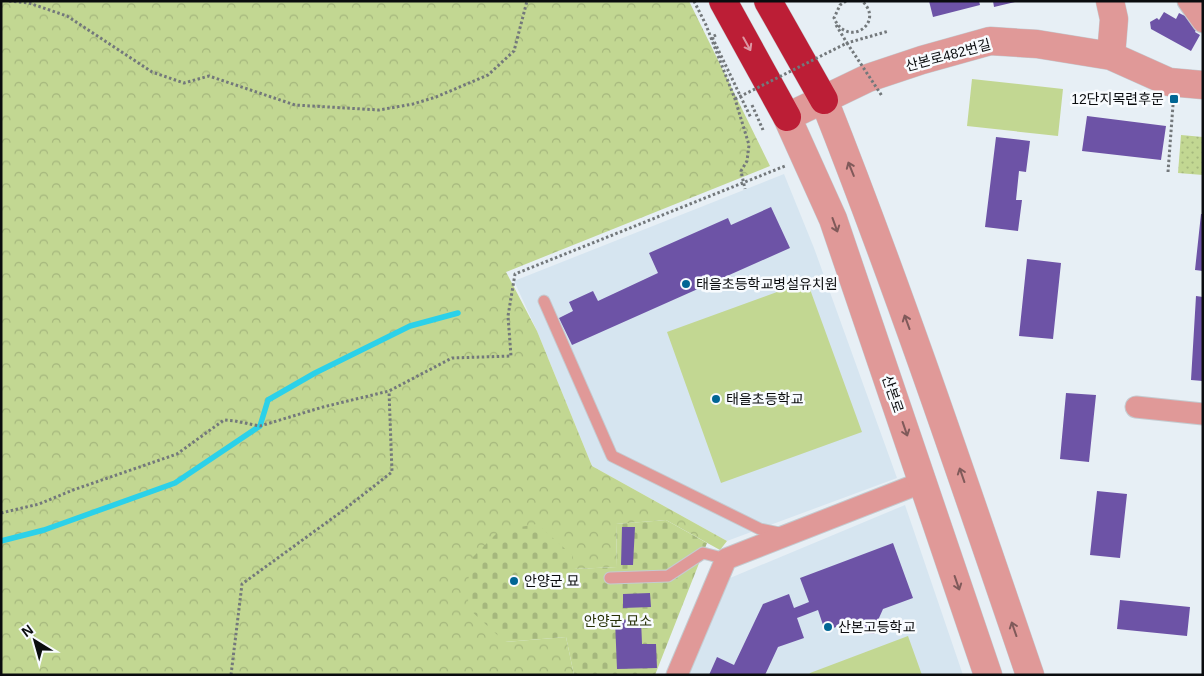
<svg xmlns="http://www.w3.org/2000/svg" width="1204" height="676" viewBox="0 0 1204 676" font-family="Arial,'Noto Sans KR',sans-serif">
<defs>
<pattern id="forest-crowns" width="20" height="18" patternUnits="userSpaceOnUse" patternTransform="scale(1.25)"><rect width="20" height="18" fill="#c2d792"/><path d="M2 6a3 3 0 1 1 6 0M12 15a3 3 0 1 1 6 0" fill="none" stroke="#a5b77d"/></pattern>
<pattern id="cemetery-stones" width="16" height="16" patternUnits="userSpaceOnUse" patternTransform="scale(1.25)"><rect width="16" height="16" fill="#c2d792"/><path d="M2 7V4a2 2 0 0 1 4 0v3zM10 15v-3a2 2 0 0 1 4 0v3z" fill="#a5b77d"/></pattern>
<pattern id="park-dots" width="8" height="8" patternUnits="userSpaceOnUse" patternTransform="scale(1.25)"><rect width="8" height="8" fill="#c2d792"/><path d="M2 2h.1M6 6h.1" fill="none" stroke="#a5b77d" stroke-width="1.8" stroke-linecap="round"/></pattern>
</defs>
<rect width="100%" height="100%" fill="#e7eff5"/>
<path fill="#d6e5f0" d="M784 174 814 248 897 478 727 541 592 466 537 331 514 281Z
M905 505 963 675H689L730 578Z"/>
<path fill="url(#forest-crowns)" d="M1 1H689L770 166 506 272 537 331 592 466 727 541 720 550 666 520 616 524 617 567 574 569 505 642 566 637 574 675H1Z"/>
<path fill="url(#cemetery-stones)" d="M666 520 707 543 655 675H574L566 637 505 642 468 608 469 561 499 531 537 524 572 555 574 569 617 567 616 524Z"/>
<path fill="url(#park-dots)" d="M1181 135 1203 137V175L1178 173Z"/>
<path fill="#c2d792" d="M972 79 1063 89 1058 136 967 126Z
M807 281 862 432 721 483 667 332Z
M908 636 922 675H809L810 673Z"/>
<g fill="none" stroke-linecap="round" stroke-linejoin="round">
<path stroke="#2bd1e9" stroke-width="5.5" d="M1 541 44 530 175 483 260 426 268 400 315 373 410 326 458 313"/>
</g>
<path fill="#6d53a6" d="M929 1H979L980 5 933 17Z
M993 1H1014L1015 2 994 7Z
M1164 12 1176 19 1179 13 1187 17 1201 21 1195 32 1200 35 1191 51 1151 29 1150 22 1157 18 1159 20Z
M1087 116 1166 126 1161 160 1082 151Z
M996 137 1030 141 1026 172 1019 171 1016 200H1022L1018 231 985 227Z
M771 207 790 248 572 345 559 318 573 311 569 302 593 291 598 301 658 273 649 253 728 218 731 225Z
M1201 214H1203V271L1195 270Z
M1027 259 1061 263 1053 339 1019 336Z
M1196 296 1203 297V381L1191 380Z
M1066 393 1096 395 1089 462 1060 459Z
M1097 491 1127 494 1120 558 1090 555Z
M622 527H635L633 565H621Z
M893 543 913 598 883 609 879 618 881 627 874 634 865 633 859 625 850 622 825 631 818 610 797 618 804 638 778 647 765 675H709L717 657 734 665 763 604 789 594 794 608 809 602 800 578Z
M650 593 651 607 623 608V594Z
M1120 600 1190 607 1187 636 1117 629Z
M641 619 642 644H656L657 668 617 669 615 620Z"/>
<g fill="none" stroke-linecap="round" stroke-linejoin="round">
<defs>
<path id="service" d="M544 301 612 456 760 529 784 534
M610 578 668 576 703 553 726 559"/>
<path id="minor" d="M1188 1 1203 22
M1136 407 1203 414
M677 675 726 559 923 482"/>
<path id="tertiary" d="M1110 1 1114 19 1111 56
M824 100C899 289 964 482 1030 675
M988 675 833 219 787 117 868 78 922 60 990 41 1037 44 1111 56 1169 82 1203 85"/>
<path id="motorway" d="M723 1 787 117
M768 1 824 100"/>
</defs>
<use href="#service" stroke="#c4cbd0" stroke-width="13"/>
<use href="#minor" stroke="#c4cbd0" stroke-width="23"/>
<use href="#tertiary" stroke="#c4cbd0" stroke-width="29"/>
<use href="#motorway" stroke="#c4cbd0" stroke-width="29"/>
<path stroke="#73787b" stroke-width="3" stroke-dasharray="2.5 2.5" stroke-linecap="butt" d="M9 1 29 3 67 16 152 72 184 83 209 76 295 105 379 110 413 104 436 97 488 75 514 51 527 1
M694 1 706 25 735 99 749 145 747 161 741 171 745 189
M846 1 840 5 834 18C847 49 886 23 862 1
M836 25 847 43 889 31
M716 35 712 37 751 118
M752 105 763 130
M1168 172 1173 105
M1 513 39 504 73 490 177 454 224 420 235 421 260 426 323 407 389 391 452 358 511 356 508 316 515 274 785 166
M231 675 242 584 341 512 392 472 389 391"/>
<use href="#service" stroke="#e09998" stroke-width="11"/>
<use href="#minor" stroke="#e09998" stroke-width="21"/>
<use href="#tertiary" stroke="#e09998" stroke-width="28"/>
<use href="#motorway" stroke="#bc1e36" stroke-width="28"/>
<path stroke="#73787b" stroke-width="3" stroke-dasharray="2.5 2.5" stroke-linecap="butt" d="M735 99 847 43 882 96"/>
</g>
<defs><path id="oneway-shaft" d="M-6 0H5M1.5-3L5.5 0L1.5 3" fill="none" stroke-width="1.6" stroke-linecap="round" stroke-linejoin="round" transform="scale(1.25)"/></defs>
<use stroke="#dd98a4" href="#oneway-shaft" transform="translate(747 44) rotate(61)"/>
<g stroke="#805a5a">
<use href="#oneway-shaft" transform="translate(851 169) rotate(-112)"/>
<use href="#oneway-shaft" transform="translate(835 225) rotate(70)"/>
<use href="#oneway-shaft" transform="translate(907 322) rotate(-110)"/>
<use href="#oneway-shaft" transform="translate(905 429) rotate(71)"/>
<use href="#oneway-shaft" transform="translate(962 475) rotate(-109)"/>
<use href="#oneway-shaft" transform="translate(957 583) rotate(71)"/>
<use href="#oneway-shaft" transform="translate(1014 629) rotate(-109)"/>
</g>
<g fill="#016694" stroke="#f8fbfe" stroke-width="2">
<rect x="1169" y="94" width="10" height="10" rx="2.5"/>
<circle cx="686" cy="284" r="5"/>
<circle cx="716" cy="399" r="5"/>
<circle cx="514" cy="581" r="5"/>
<circle cx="828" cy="627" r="5"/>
</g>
<g text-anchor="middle" stroke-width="5" stroke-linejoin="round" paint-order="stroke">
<g font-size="14" fill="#0a0c0e" stroke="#f8fbfe">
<text transform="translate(948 55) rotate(-15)" y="5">산본로482번길</text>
<text transform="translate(893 394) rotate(71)" y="5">산본로</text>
</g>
<g font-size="14" fill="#0a0c0e" stroke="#f8fbfe" text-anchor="start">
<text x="1164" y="104" text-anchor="end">12단지목련후문</text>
<text x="696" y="289">태을초등학교병설유치원</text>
<text x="726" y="404">태을초등학교</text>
<text x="524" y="586">안양군 묘</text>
<text x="838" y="632">산본고등학교</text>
</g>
<g font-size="14" fill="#273107" stroke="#f8fbfe">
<text x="618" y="626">안양군 묘소</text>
</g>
</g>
<rect width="1204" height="676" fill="none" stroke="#0a0c0e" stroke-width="5"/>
<g transform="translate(35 641) rotate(323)" stroke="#f8fbfe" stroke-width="4" paint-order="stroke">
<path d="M0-4L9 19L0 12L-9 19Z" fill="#0a0c0e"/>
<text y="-8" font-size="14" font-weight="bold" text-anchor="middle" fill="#0a0c0e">N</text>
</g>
</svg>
